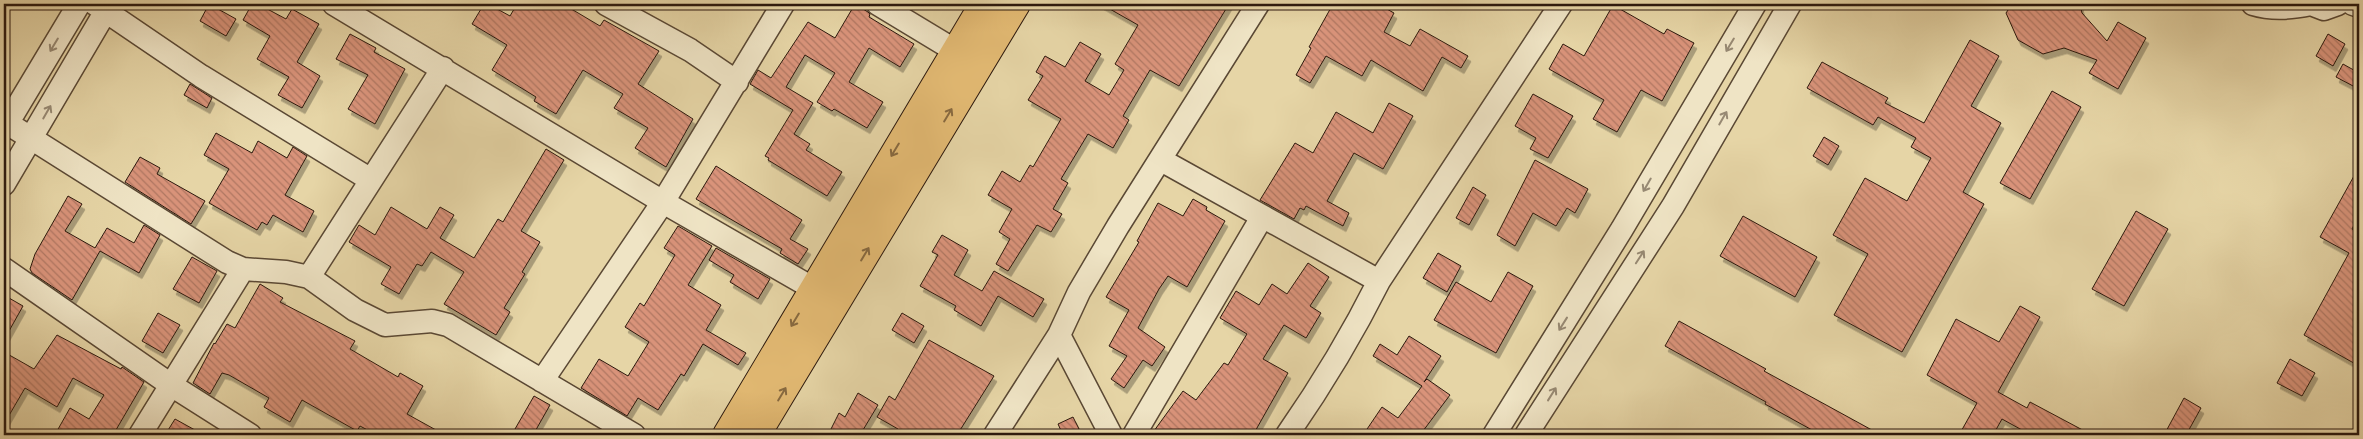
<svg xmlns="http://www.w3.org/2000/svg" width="2363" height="439" viewBox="0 0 2363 439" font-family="'IM FELL French Canon',serif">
<defs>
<pattern id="building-back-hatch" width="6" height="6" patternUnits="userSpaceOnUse" patternTransform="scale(1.25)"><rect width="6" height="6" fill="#d9937a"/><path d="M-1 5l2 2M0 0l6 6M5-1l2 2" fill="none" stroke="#b07762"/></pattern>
<filter id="shadow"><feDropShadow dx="3" dy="5.5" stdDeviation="0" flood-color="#0004"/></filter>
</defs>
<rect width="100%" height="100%" fill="#e6d5a6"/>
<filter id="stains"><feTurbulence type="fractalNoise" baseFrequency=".004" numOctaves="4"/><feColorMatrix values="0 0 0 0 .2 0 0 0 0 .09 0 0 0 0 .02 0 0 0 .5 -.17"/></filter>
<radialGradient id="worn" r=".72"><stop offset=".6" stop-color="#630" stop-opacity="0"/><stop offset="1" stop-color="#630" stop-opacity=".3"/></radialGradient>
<path fill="url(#building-back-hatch)" stroke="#2c190e" filter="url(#shadow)" d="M209 4 236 19 226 36 200 21Z
M252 4H258L286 19 292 9 319 24 297 62 320 76 302 108 278 95 289 77 257 59 270 36 243 20Z
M484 4H488L510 16 517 4H563L600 26 604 20 659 51 638 84 693 119 666 167 635 148 648 128 614 108 623 94 583 70 556 114 534 101 536 97 492 70 507 45 472 24Z
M855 4 868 12 870 14 869 17 914 44 900 67 869 48 849 82 883 102 867 128 834 109 832 111 817 102 835 73 805 55 786 87 813 103 794 134 810 144 806 150 842 172 827 196 768 160 769 158 765 156 793 110 750 84 758 70 771 78 808 22 835 38Z
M1101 4H1229L1179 86 1150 70 1123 116 1129 120 1113 148 1088 134 1061 179 1068 183 1053 209 1062 214 1051 232 1037 225 1008 271 996 264 1010 239 999 232 1012 209 988 195 1002 171 1020 182 1030 165 1033 167 1061 119 1028 100 1043 76 1036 72 1045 56 1065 67 1080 42 1101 54 1085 81 1109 95 1124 70 1115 64 1138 25Z
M1333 4H1378L1394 13 1384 32 1410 46 1420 29 1468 56 1461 68 1442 57 1423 91 1371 60 1362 76 1326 56 1310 83 1296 75 1311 48 1309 47Z
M2012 4H2080L2082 13 2107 41 2118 22 2146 38 2118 89 2089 73 2097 60 2064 48 2043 54 2018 40 2006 13Z
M1613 5 1664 34 1667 29 1694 43 1662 101 1641 90 1617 132 1593 119 1604 100 1549 69 1563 44 1584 56Z
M350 34 376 48 374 52 405 69 375 124 348 109 368 75 336 59Z
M2328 34 2345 44 2333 66 2316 56Z
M1970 40 1999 56 1971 106 2001 123 1963 192 1984 204 1902 352 1834 315 1868 254 1833 235 1865 178 1907 201 1931 158 1911 147 1916 138 1878 117 1873 125 1807 88 1822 62 1888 98 1885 103 1924 123Z
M2343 64 2359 73V79L2355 87 2336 77Z
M190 84 212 98 207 108 184 95Z
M2052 91 2081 107 2030 199 2000 183Z
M1533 94 1573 116 1548 158 1530 149 1536 138 1515 126Z
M1389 103 1413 116 1383 169 1354 153 1327 201 1349 213 1343 226 1306 206 1304 210 1300 208 1294 219 1260 200 1295 143 1313 153 1336 112 1373 133Z
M216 133 252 153 258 141 287 158 293 147 307 156 285 195 314 211 303 232 273 215 267 225 262 222 257 230 209 203 229 169 204 155Z
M1824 137 1839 146 1828 165 1813 156Z
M546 149 564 160 521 231 540 242 522 272 525 274 504 308 510 312 496 335 444 304 464 272 431 252 422 266 417 264 399 294 381 284 391 267 349 242 359 225 375 235 391 207 427 229 440 207 454 215 440 238 474 258 498 219 503 222Z
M140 157 160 168 157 174 205 201 191 224 125 182Z
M1535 160 1588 189 1575 213 1567 208 1556 226 1533 213 1515 246 1497 235Z
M716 166 802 220 790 239 808 249 798 264 780 253 782 249 696 199Z
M2359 167V215L2352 229 2359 233V366L2304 335 2349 253 2320 237Z
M1473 187 1486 195 1469 225 1456 218Z
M68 196 82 204 65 231 95 248 107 228 134 243 144 225 160 235 139 273 100 251 72 300 32 273 30 269 35 254Z
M1193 199 1207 207 1206 210 1225 221 1187 287 1168 276 1159 289 1138 328 1165 347 1152 366 1143 360 1124 388 1111 379 1127 356 1109 346 1129 310 1106 297 1139 242 1137 241 1158 203 1183 216Z
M2136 211 2168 229 2124 306 2092 289Z
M1743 216 1817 257 1795 297 1720 256Z
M678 226 712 246 688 285 721 305 706 330 746 353 738 365 703 344 684 376 681 374 658 410 638 398 627 416 581 388 599 359 628 376 649 342 625 327 640 303 644 306 675 255 664 248Z
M942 235 968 250 954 275 982 291 994 271 1044 299 1033 317 998 296 981 326 954 310 956 306 920 286 938 255 932 252Z
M716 248 770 279 758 299 730 282 734 275 709 260Z
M1438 253 1461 266 1447 292 1423 278Z
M192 257 217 271 199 303 173 289Z
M1308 263 1329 277 1310 306 1321 313 1306 338 1284 325 1263 359 1288 373 1253 435H1151L1183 391 1196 400 1224 363 1228 365 1247 334 1220 318 1236 291 1259 305 1272 284 1287 294Z
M1508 272 1533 286 1496 353 1434 320 1456 282 1491 302Z
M260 284 283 298 280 302 355 341 350 349 398 377 400 373 423 386 407 414 445 435H377L360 426 357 431 302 400 290 422 264 407 269 398 229 375 222 373 210 394 193 383 214 343 215 344 227 324 235 328Z
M9 298 23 306 4 340V308Z
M2020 306 2040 317 1998 392 2027 408 2030 402 2092 435H2031L2002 419 1993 435H1959L1977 403 1927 375 1956 319 1999 342Z
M158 313 180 325 163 353 142 341Z
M902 313 924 326 914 343 892 330Z
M1679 321 1766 369 1764 371 1881 435H1821L1765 404 1766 402 1665 346Z
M57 335 121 369 122 367 144 382 113 435H65L57 431 70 408 89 419 104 395 73 378 57 407 25 388 4 424V352L34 369Z
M1409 336 1441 356 1424 382 1427 379 1450 395 1420 435H1363L1382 407 1398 418 1422 386 1373 356 1380 344 1397 355Z
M929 340 994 376 957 435H894L898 429 877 417 889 396 895 400Z
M2290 359 2315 373 2302 396 2277 383Z
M858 393 878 405 860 435H828L839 413 845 417Z
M534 396 550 405 533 435H526L515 429Z
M2184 398 2201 408 2186 435H2164Z
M1073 417 1079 429 1063 435 1058 424Z
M175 419 204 435H165Z"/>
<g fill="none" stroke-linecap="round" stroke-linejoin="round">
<defs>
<path id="minor" d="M95 4 201 76 371 180
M334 4 663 202 828 297
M606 4 690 50 737 82
M878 4 969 59
M2253 4C2273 10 2291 8 2311 4
M2311 4 2324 9 2338 4
M2353 4 2359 6
M7 123 227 262 243 269 286 272 309 277 355 310 385 325 432 321 448 325 634 435
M4 129 79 4
M1161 160 1379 281
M4 184 110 4
M4 269 171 385 250 435
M309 277 443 68
M1059 335 1111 435
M542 381 663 202 783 4
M140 435 243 269
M995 435 1059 335 1079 292 1118 226 1258 4
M1134 435 1262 217
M1287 435C1321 386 1352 335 1379 281L1561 4
M1494 435 1622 229 1755 4
M1526 435 1673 206 1790 4"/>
<path id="major" d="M727 435 984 4
M756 435 1016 4"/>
</defs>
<use href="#minor" stroke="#5a4834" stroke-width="25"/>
<use href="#major" stroke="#2c190e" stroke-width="30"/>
<use href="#minor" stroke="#efe4c5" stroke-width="22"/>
<use href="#major" stroke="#e3ba73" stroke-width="28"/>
</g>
<defs><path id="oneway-shaft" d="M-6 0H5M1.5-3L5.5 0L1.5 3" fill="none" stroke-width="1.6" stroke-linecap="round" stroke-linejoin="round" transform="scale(1.25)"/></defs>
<g stroke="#978973">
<use href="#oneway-shaft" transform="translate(54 45) rotate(121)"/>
<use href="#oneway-shaft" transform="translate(1730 45) rotate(121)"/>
<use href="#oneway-shaft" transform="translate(47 112) rotate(-60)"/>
<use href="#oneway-shaft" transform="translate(1723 118) rotate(-60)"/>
<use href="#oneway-shaft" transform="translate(1647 185) rotate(120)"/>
<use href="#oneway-shaft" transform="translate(1640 257) rotate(-57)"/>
<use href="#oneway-shaft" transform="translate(1563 324) rotate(122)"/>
<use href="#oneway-shaft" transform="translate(1552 394) rotate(-58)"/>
</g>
<g stroke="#886a40">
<use href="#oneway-shaft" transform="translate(948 115) rotate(-59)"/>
<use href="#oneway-shaft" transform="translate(895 150) rotate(121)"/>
<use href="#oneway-shaft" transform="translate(865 254) rotate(-59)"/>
<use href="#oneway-shaft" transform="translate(795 320) rotate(121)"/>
<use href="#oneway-shaft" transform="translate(782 394) rotate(-59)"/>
</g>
<rect width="2363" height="439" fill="none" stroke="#e6d5a6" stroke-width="20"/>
<rect x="5" y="5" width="2353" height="429" fill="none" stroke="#2c190e" stroke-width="2.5"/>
<rect x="10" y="10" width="2343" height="419" fill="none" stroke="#2c190e"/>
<rect width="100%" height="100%" filter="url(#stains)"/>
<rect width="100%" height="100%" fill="url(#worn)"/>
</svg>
